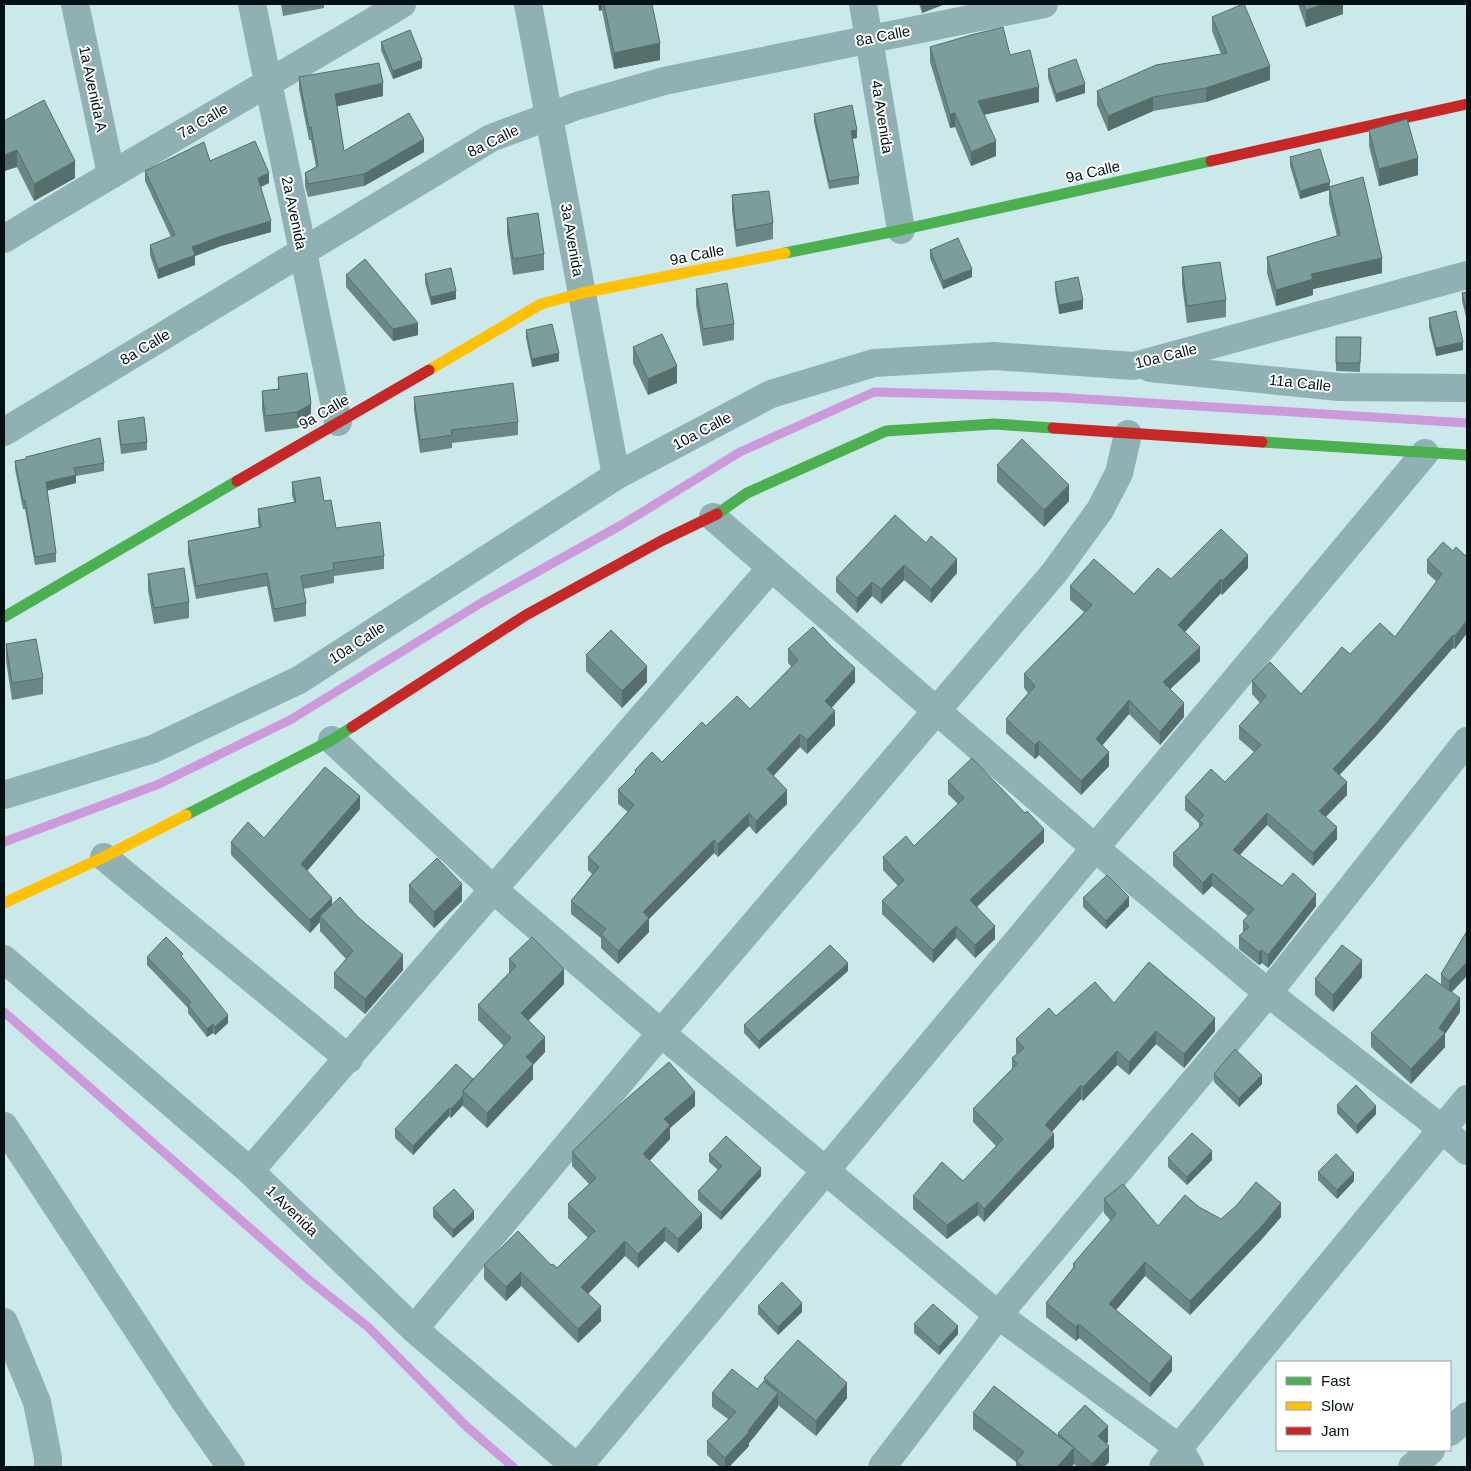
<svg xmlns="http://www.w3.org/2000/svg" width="1471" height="1471" viewBox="0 0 1471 1471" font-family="Helvetica,sans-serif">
<rect width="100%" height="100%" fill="#cbe8ea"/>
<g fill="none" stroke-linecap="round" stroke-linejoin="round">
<path stroke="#cc9ada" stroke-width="9" d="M4 842 159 784 290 720 481 603 623 524 740 452 874 392 1055 397 1467 423
M4 1012 309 1280 368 1327 466 1426 513 1467"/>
<path stroke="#8fb1b3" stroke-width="28" d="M75 4 111 174
M252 4 338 422
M528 4 616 476
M863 4 901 230
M4 239C135 159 270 83 402 4
M1150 368 1339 387 1467 388
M4 432 491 138 577 106 664 81 1044 4
M713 517 1095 848 1268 993 1442 1129 1467 1151
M332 740 494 890 661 1033 998 1315 1179 1448 1190 1467
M4 795 153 749 299 680 616 476 771 394 874 363 994 356 1134 366 1467 275
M104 857 349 1059
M4 959 250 1171 414 1329 576 1467
M4 1126 186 1403 231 1467
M250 1171 771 568
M4 1322 37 1402 48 1458V1467
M414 1329 661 1033 1054 573 1100 510 1119 473 1128 434
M1450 1432 1467 1416
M578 1467 1425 453
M882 1467 998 1315 1268 993 1467 741
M1163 1467 1467 1099
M1412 1467 1431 1450"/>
<path stroke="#4caf50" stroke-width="11" d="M785 253 901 230 1211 161
M1262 442 1467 455
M717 514 747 493 886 431 994 424 1053 428
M4 617 237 481
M186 815 332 740 352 727"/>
<path stroke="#ffc107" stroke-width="11" d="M429 370 541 304 582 293 785 253
M4 903 104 857 186 815"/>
<path stroke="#c62828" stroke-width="11" d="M1211 161 1467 104
M1053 428 1262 442
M237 481 429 370
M352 727 526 615 661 541 717 514"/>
</g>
<path fill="#6a8785" d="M281 4H324V8L283 16Z
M598 4H652L660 60 614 69 602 10 599 11Z
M919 4H945L922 13Z
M1298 4H1343V14L1306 27Z
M1212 17 1270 80 1206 102 1153 111 1108 131 1097 105V91L1221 54 1212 31Z
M381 42 422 68 393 79 381 50Z
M930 47 1010 55 1039 102 984 115 996 156 971 166 955 127 950 128 930 62Z
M1048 69 1085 93 1056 102 1048 78Z
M299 77 383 96 337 106 344 151 424 152 364 186 308 197 305 186V173L316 167 311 140H309L299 89Z
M814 114 857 138 852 139 859 176V184L829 189 814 122Z
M4 121 75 178 34 201 17 167 4 171Z
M1369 130 1418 175 1379 186 1369 146Z
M1290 157 1330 187 1382 273 1313 289V295L1276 306 1267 273V257L1337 236 1329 203V190L1300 199 1290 166Z
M210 161 269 183 261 187 271 232 221 246 195 256V265L158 279 150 255V245L171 237 145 181V171Z
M732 195 773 223V239L736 247 732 211Z
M507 218 544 254V270L513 275 507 234Z
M930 250 972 277 943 289 930 258Z
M1182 267 1226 300V317L1187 323 1182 284Z
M425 274 456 299 431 305 425 283Z
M346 275 418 335 393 341 346 287Z
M1055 282 1083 309 1059 314 1055 290Z
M696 289 734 324V340L703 346 696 305Z
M1467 292V321L1462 301V293Z
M1429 318 1463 350 1436 356 1429 327Z
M526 330 559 361 532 367 526 338Z
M1336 337H1361L1360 372 1336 371Z
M633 347 677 383 648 395 633 363Z
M278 377 311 420 297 428 265 432 262 408V391L278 389Z
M414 397 518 422V435L452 443V448L420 453 414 410Z
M118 421 147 442V450L121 454 118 429Z
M26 457 104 463V471L76 476V483L47 490 56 553V562L35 565 25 509H23L15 469V461L26 459Z
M997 465 1069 501 1044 527 997 482Z
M292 482 324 501 336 528 384 556V569L334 576V583L303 589 306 603V616L274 622 267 586 196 599 188 554V541L259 527 258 522V509L294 502 292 495Z
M926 543 957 573 931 603 904 580 881 604 872 596 857 613 836 592V578Z
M1453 551 1467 557V633L1455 649 1453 648 1376 736 1339 775 1347 795 1326 817 1337 839 1313 866 1267 825 1240 855 1282 886 1316 906 1268 968 1262 963 1259 965 1239 949V936L1243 933V921L1248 916 1212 886 1203 895 1173 866V853L1199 828V823L1185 810V797L1225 782 1254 752 1239 739V726L1260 703 1252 694V681L1301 694 1350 654 1395 637 1437 582 1427 573V560Z
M1248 568 1222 595 1221 593 1185 632 1200 661 1170 689 1184 717 1160 745 1129 714 1102 745 1109 766 1081 795 1039 755 1035 759 1006 733V719L1028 693 1024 688V674L1084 612 1070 600V586L1134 594 1171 579Z
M148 574 189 602V618L154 624 148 590Z
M6 644 43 678V694L12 700 6 661Z
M788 649 855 682 831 708 835 725 807 754 800 747 773 776 787 804 756 834 749 826 718 857 714 853 649 919V932L618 964 601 948V938L571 914V901L592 874 588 870V857L628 812 618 804V790L635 773V770L662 762 706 726 750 709 792 667 788 663Z
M586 655 647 682 622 708 586 671Z
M948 781 1044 842 977 907 995 939 975 958 956 938 933 963 882 914V901L898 886 883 870V857L914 846 958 804 948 794Z
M360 809 307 871 332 905 403 970 365 1014 334 988V973L346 959 320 931V922L310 933 231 855V842L264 838Z
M409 885 462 901 434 928 409 902Z
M1083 898 1129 906 1106 929 1083 907Z
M1467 931 1452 992 1460 1012 1445 1034V1047L1411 1084 1371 1047V1033L1441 985V974Z
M147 957 183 959 228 1023 215 1035 213 1033 207 1037 188 1013V1008L147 965Z
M509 959 564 984 528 1021 545 1052 533 1065V1079L487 1128 463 1106V1105L451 1118 449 1116 413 1155 395 1138V1129L473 1079 504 1046 478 1020V1005L509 973Z
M848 971 759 1049 744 1033V1025Z
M1362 977 1333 1012 1315 995V979Z
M1114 1003 1215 1031 1184 1068 1156 1044 1129 1075 1117 1065 1083 1101 1081 1099 1052 1132 1054 1147 984 1222 978 1215 947 1239 913 1209V1196L963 1181 996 1146 973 1122V1109L1012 1069V1058L1017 1054 1016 1053V1039L1056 1016Z
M1214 1074 1262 1084 1239 1107 1214 1082Z
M1337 1105 1376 1114 1357 1134 1337 1113Z
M695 1106 670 1128V1139L649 1161 702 1228 678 1253 665 1241 638 1268 625 1256 588 1294 601 1321 578 1343 521 1286 506 1301 484 1279V1265H551L557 1268 588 1238 568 1218V1204L589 1184 572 1166V1152Z
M709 1154 761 1176 721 1220 698 1200V1191L718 1170 709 1162Z
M1168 1158 1212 1160 1187 1185 1168 1167Z
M1318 1172 1354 1181 1337 1199 1318 1180Z
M1104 1199 1158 1226 1199 1207 1221 1219 1281 1217 1261 1240 1190 1315 1145 1276 1116 1310 1172 1371 1150 1397 1079 1338 1076 1341 1046 1317V1303L1073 1268V1264L1111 1221 1104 1213Z
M433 1208 474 1219 453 1238 433 1217Z
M758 1306 802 1312 778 1335 758 1314Z
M914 1324 958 1334 939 1355 914 1333Z
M764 1378 847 1398 816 1436 778 1405V1407L749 1443V1446L729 1467H720L707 1455V1441L728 1419 712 1407V1393L757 1389 764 1382Z
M973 1413 1058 1436V1433L1108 1442 1107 1443 1109 1462 1104 1467H1077L1074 1464 1071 1467H1016V1462L973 1429Z"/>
<path fill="#566e6c" d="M599 4H602V10L599 11Z
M922 4H945L922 13Z
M1325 4H1343V14L1306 27V10Z
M660 43V60L614 69V53Z
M422 60V68L393 79V71Z
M1270 66V80L1206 102V88Z
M383 83V96L335 107V94Z
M1085 84V93L1056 102V94Z
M1039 87V102L978 116V101Z
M1153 97V111L1108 131V116Z
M955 113V127L950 128V114Z
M857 130V138L851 139V131Z
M424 139V152L364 186V174Z
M996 141V156L971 166V152Z
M17 150V167L4 171V155Z
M1418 158V175L1379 186V169Z
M75 161V178L34 201V184Z
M269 173V183L258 188V178Z
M1330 182 1329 190 1300 199V191Z
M271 221V232L221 246 195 256V265L158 279V269L192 247 221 236Z
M1382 258V273L1313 289V295L1276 306V290L1311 274Z
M972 269V277L943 289V281Z
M456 291V299L431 305V297Z
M1083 300V309L1059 314V305Z
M418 323V335L393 341V329Z
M1463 342V350L1436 356V348Z
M559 353V361L532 367V359Z
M677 366V383L648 395V379Z
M311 404V420L297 428V412Z
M76 475V483L46 491V482Z
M1069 485V501L1044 527V510Z
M1248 555V568L1222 595V581Z
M957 559V573L931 603V589Z
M904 565V580L881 604V589Z
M1221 579V593L1178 639V625Z
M872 582V596L857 613V598Z
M1467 620V633L1455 649V636Z
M1453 635V648L1376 736 1333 782V769Z
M1200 647V661L1163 696V682Z
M647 666V682L622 708V691Z
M855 668V682L825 715V701Z
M1129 700V714L1096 753V739Z
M1184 703V717L1160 745V732Z
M835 711V725L807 754V740Z
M800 734V747L767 783V769Z
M1039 741V755L1035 759V745Z
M1109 752V766L1081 795V781Z
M1347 782V795L1319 823V811Z
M787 790V804L756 834V821Z
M360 796V809L301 878V864Z
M749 813V826L718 857V844Z
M1267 813V825L1233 862V850Z
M1337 827V839L1313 866V853Z
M1044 829V842L970 913V900Z
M714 840V853L649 919V932L618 964V951L643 912Z
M1212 873V886L1203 895V883Z
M462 884V901L434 928V912Z
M1316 894V906L1268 968V955Z
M1129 897V906L1106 929V921Z
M332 898V911L320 916V922L310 933V920Z
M956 926V938L933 963V950Z
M995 926V939L975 958V945Z
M1262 950V963L1259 965V952Z
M403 955V970L365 1014V999Z
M1362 960V977L1333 1012V995Z
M1467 962V976L1449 995V981Z
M848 963V971L759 1049V1041Z
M564 969V984L521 1028V1013Z
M1460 998V1012L1445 1034V1047L1411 1084V1069Z
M228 1015V1023L215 1035V1027Z
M1215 1018V1031L1184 1068V1054Z
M213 1024V1033L207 1037V1029Z
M1156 1031V1044L1129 1075V1062Z
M545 1037V1052L533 1065V1079L487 1128V1113L526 1057Z
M1117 1051V1065L1083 1101V1087Z
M1262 1075V1084L1239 1107V1098Z
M1081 1085V1099L1045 1139V1125Z
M695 1092V1106L670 1128V1139L643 1168V1154L664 1119Z
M463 1096V1105L451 1118V1109Z
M1376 1106V1114L1357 1134V1125Z
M449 1108V1116L413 1155V1146Z
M1054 1134V1147L984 1222V1209Z
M1212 1151V1160L1187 1185V1177Z
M761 1168V1176L721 1220V1212Z
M1354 1173V1181L1337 1199V1190Z
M978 1202V1215L947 1239V1225Z
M1281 1203V1217L1261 1240 1190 1315V1301Z
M474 1211V1219L453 1238V1230Z
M702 1214V1228L678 1253V1239Z
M665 1227V1241L638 1268V1254Z
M625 1241V1256L581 1301V1287Z
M1145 1262V1276L1109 1318V1304Z
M521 1272V1286L506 1301V1287Z
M802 1303V1312L778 1335V1327Z
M601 1306V1321L578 1343V1329Z
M1079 1324V1338L1076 1341V1327Z
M958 1326V1334L939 1355V1347Z
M1172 1357V1371L1150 1397V1384Z
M847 1383V1398L816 1436V1421Z
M778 1393V1407L749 1443V1446L729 1467H725V1458L748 1431Z
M1108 1426V1442L1098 1452V1436Z
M1109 1446V1462L1104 1467H1092V1464Z
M1074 1448V1464L1071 1467H1057Z"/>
<path fill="#7b9d9b" stroke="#566e6c" d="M604 4H652L660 43 614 53Z
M1243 4H1244L1270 66 1206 88 1153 97 1108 116 1097 91 1156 65 1227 53 1212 17Z
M1303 4H1325L1306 10Z
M1003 27 1010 55 1030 50 1039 87 978 101 996 141 971 152 955 113 950 114 930 47 971 35Z
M410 30 422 60 393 71 381 42Z
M1076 59 1085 84 1056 94 1048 69Z
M379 63 383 83 335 94 344 151 409 113 424 139 364 174 308 184 305 173 318 166 311 127 309 128 299 77Z
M44 100 75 161 34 184 17 150 4 155V121Z
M852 105 857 130 851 131 859 176 829 181 814 114Z
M1407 119 1418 158 1379 169 1369 130Z
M255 141 269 173 258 178 271 221 221 236 192 247 195 255 158 269 150 245 175 235 145 171 204 142 210 161Z
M1320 149 1330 182 1300 191 1290 157Z
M1363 177 1382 258 1311 274 1313 279 1276 290 1267 257 1340 235 1329 187Z
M769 191 773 223 736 230 732 195Z
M538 213 544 254 513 259 507 218Z
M958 238 972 269 943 281 930 250Z
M365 259 418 323 393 329 346 275Z
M1220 262 1226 300 1187 306 1182 267Z
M451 268 456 291 431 297 425 274Z
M1078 277 1083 300 1059 305 1055 282Z
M727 283 734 324 703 329 696 289Z
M1467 292V313L1462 293Z
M1456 311 1463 342 1436 348 1429 318Z
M552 324 559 353 532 359 526 330Z
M662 334 677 366 648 379 633 347Z
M1336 337H1361L1360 363H1336Z
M307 373 311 404 297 412 265 416 262 391 279 389 278 377Z
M513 383 518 422 451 430 452 435 420 440 414 397Z
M144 417 147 442 121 445 118 421Z
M100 438 104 463 74 468 76 475 46 482 56 553 35 557 25 500 23 501 15 461 26 459V457Z
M1022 439 1069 485 1044 510 997 465Z
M320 477 324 501 331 500 336 528 380 522 384 556 333 563 334 570 301 576 306 603 274 609 267 573 196 586 188 541 261 527 258 509 296 502 292 482Z
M895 515 926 543 931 536 957 559 931 589 904 565 881 589 872 582 857 598 836 578Z
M1221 529 1248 555 1222 581 1221 579 1178 625 1200 647 1163 682 1184 703 1160 732 1129 700 1096 739 1109 752 1081 781 1039 741 1035 745 1006 719 1035 686 1024 674 1092 605 1070 586 1094 559 1134 594 1158 568 1171 579Z
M1443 542 1453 551 1456 547 1467 557V620L1455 636 1453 635 1376 723 1333 769 1347 782 1319 811 1337 827 1313 853 1267 813 1233 850 1282 886 1293 873 1316 894 1268 955 1262 950 1259 952 1239 936 1249 927 1243 921 1254 909 1212 873 1203 883 1173 853 1203 824 1199 820 1204 815 1185 797 1211 769 1225 782 1261 745 1239 726 1266 696 1252 681 1270 662 1301 694 1342 647 1350 654 1380 623 1395 637 1442 574 1427 560Z
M184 568 189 602 154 608 148 574Z
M813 627 831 646 855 668 825 701 835 711 807 740 800 734 767 769 787 790 756 821 749 813 718 844 714 840 643 912 649 918 618 951 601 934 606 929 571 901 599 867 588 857 634 805 618 790 636 772 635 770 652 752 662 762 702 722 706 726 737 696 750 709 798 660 788 649Z
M611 630 647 666 622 691 586 655Z
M36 639 43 678 12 683 6 644Z
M972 758 1025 813 1027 811 1044 829 970 900 995 926 975 945 956 926 933 950 882 901 904 880 883 857 906 836 914 846 964 798 948 781Z
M325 767 360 796 301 864 332 898 310 920 231 842 248 822 264 838Z
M437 858 462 884 434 912 409 885Z
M1107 875 1129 897 1106 921 1083 898Z
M340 897 359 918 403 955 365 999 334 973 353 951 320 916Z
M1467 931V962L1449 981 1441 974Z
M166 937 183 954 181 956 228 1015 215 1027 213 1024 207 1029 188 1005 191 1002 147 957Z
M532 937 564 969 521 1013 545 1037 526 1057 533 1064 487 1113 463 1091 511 1038 478 1005 516 966 509 959Z
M830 945 848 963 759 1041 744 1025Z
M1342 945 1362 960 1333 995 1315 979Z
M1149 962 1215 1018 1184 1054 1156 1031 1129 1062 1117 1051 1083 1087 1081 1085 1045 1125 1054 1134 984 1209 978 1202 947 1225 913 1196 942 1162 963 1181 1003 1139 973 1109 1017 1064 1012 1058 1024 1048 1016 1039 1049 1008 1056 1016 1095 982 1114 1003Z
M1426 974 1460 998 1439 1028 1445 1033 1411 1069 1371 1033Z
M1235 1049 1262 1075 1239 1098 1214 1074Z
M669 1062 695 1092 664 1119 670 1125 643 1154 702 1214 678 1239 665 1227 638 1254 625 1241 581 1287 601 1306 578 1329 521 1272 506 1287 484 1265 518 1231 551 1265 553 1264 557 1268 595 1231 568 1204 596 1178 572 1152 624 1101Z
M456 1064 473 1079 463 1091V1096L451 1109 449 1108 413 1146 395 1129Z
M1356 1085 1376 1106 1357 1125 1337 1105Z
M1192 1133 1212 1151 1187 1177 1168 1158Z
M726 1136 761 1168 721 1212 698 1191 722 1166 709 1154Z
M1336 1154 1354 1173 1337 1190 1318 1172Z
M1256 1182 1281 1203 1261 1227 1190 1301 1145 1262 1109 1304 1172 1357 1150 1384 1079 1324 1076 1327 1046 1303 1075 1266 1073 1264 1116 1214 1104 1199 1123 1184 1158 1226 1185 1195 1199 1207 1221 1219 1236 1206Z
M454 1189 474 1211 453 1230 433 1208Z
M782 1282 802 1303 778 1327 758 1306Z
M933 1304 958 1326 939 1347 914 1324Z
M798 1340 847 1383 816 1421 764 1378Z
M732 1369 757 1389 764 1381 778 1393 748 1431 749 1432 725 1458 707 1441 736 1412 712 1393Z
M994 1386 1074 1448 1057 1467H1023L1016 1461 1024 1452 973 1413Z
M1085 1405 1108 1426 1098 1436 1109 1446 1092 1464 1058 1433Z"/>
<g text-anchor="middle" stroke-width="4" stroke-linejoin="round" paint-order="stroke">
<g font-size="15" fill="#001113" stroke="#fff">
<text transform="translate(883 36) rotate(-11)" y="5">8a Calle</text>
<text transform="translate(93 89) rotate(78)" y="5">1a Avenida A</text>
<text transform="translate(882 117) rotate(81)" y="5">4a Avenida</text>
<text transform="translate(203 121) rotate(-30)" y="5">7a Calle</text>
<text transform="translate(493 141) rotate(-26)" y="5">8a Calle</text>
<text transform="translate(1093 172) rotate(-13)" y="5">9a Calle</text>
<text transform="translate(294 213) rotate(78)" y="5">2a Avenida</text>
<text transform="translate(572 240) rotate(80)" y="5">3a Avenida</text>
<text transform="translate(697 255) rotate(-11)" y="5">9a Calle</text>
<text transform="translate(145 347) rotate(-31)" y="5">8a Calle</text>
<text transform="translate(1166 356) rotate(-14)" y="5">10a Calle</text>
<text transform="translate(1300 383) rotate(6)" y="5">11a Calle</text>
<text transform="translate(324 412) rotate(-30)" y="5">9a Calle</text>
<text transform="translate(702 431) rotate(-28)" y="5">10a Calle</text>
<text transform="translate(357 643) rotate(-33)" y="5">10a Calle</text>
<text transform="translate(292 1211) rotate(44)" y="5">1 Avenida</text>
</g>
</g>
<rect width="1471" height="1471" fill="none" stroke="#001113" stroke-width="10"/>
<rect x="1276" y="1361" width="175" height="90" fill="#ffffff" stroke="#99a0a1"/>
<rect x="1286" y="1377" width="25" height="8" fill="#4caf50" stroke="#99a0a1"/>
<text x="1321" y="1386" font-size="15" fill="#001113">Fast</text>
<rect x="1286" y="1402" width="25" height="8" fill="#ffc107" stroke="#99a0a1"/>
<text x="1321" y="1411" font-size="15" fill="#001113">Slow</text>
<rect x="1286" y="1427" width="25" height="8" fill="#c62828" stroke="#99a0a1"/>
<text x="1321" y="1436" font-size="15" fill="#001113">Jam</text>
</svg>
